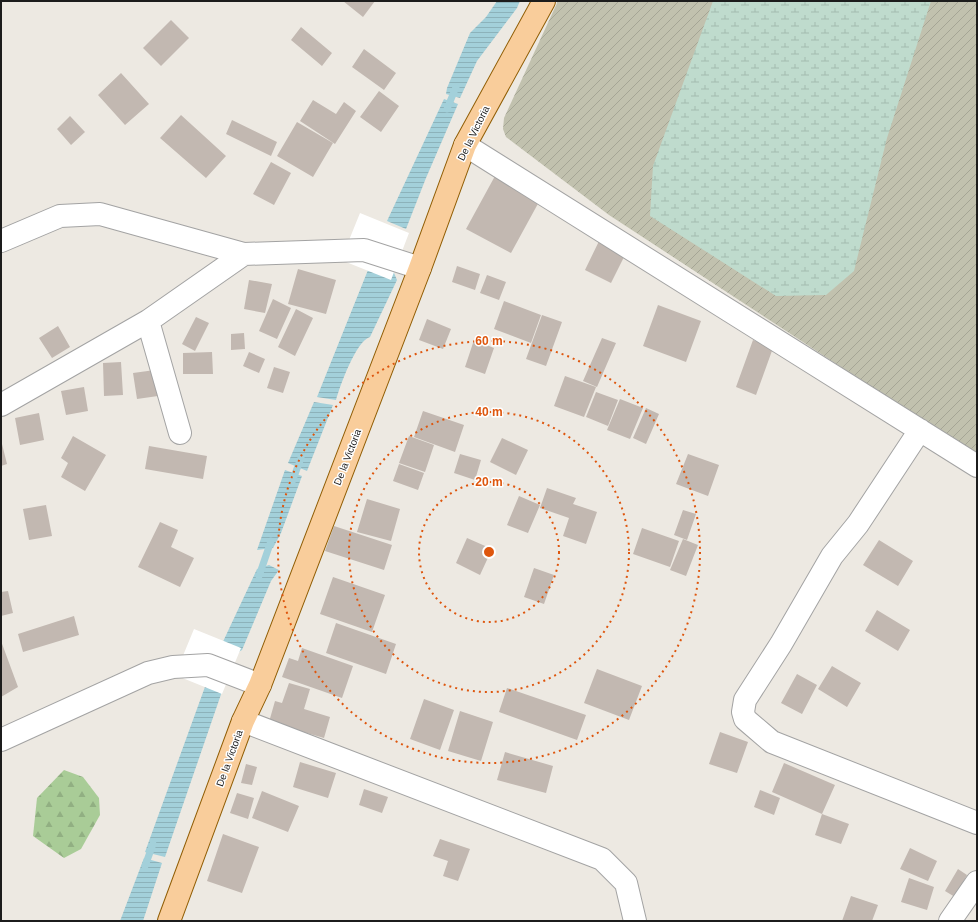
<svg xmlns="http://www.w3.org/2000/svg" width="978" height="922" viewBox="0 0 978 922" font-family="Arial,sans-serif">
<defs>
<pattern id="construction-furrows" width="10" height="10" patternUnits="userSpaceOnUse"><rect width="10" height="10" fill="#c1c1ae"/><path d="M-1 1l2-2M0 10L10 0M9 11l2-2" fill="none" stroke="#a5a595"/></pattern>
<pattern id="forest-firs" width="22" height="20" patternUnits="userSpaceOnUse"><rect width="22" height="20" fill="#a9cc97"/><path d="M5 1l3.5 6h-7zM16 11l3.5 6h-7z" fill="#91af82"/></pattern>
<pattern id="wetland-marsh" width="20" height="14" patternUnits="userSpaceOnUse"><rect width="20" height="14" fill="#bfdbcd"/><path d="M1 5h8M5 5V1M11 12h8M15 12V8" fill="none" stroke="#a4bbaf"/></pattern>
<pattern id="water-rules" width="6" height="5" patternUnits="userSpaceOnUse"><rect width="6" height="5" fill="#a3d0da"/><path d="M0 2.5h6" fill="none" stroke="#8cb2ba"/></pattern>
</defs>
<rect width="100%" height="100%" fill="#ede9e2"/>
<path fill="url(#construction-furrows)" d="M558 1H977V456L609 215 506 137 503 129 504 118Z"/>
<path fill="url(#forest-firs)" d="M64 770 83 777 99 798 100 815 81 849 64 858 33 836 37 798Z"/>
<path fill="url(#wetland-marsh)" d="M713 1H931L887 138 854 271 826 295 776 296 650 216 653 166Z"/>
<path fill="url(#water-rules)" d="M497 1H520L517 8 477 61 460 98 446 94 447 88 470 33 486 17Z
M444 99 458 104 426 178 406 229 387 221Z
M372 260 392 268 397 280 370 337C356 341 340 386 336 400L317 397Z
M314 402 333 405 307 471 288 463Z
M285 470 302 476 281 533 273 548 257 550Z
M269 565 279 570 271 581 242 650 235 654 220 648 257 569Z
M210 673 227 677 165 857 145 852Z
M144 858 162 863 143 921H120Z"/>
<path fill="#fff" d="M360 213 409 233 391 280 341 260Z
M194 629 241 648 222 694 175 675Z"/>
<g fill="none" stroke-linecap="round" stroke-linejoin="round">
<path stroke="#a3d0da" stroke-width="7" d="M447 109 456 87
M292 482 301 458
M259 576 271 541
M145 866 153 844"/>
</g>
<path fill="#c2b8b1" d="M343 1H375L363 17Z
M171 20 189 38 161 66 143 48Z
M301 27 332 53 322 66 291 40Z
M364 49 396 73 384 90 352 67Z
M121 73 149 104 125 125 98 95Z
M379 91 399 106 381 132 360 117Z
M313 100 336 114 344 102 356 111 335 144 300 121Z
M181 115 226 156 206 178 160 138Z
M70 116 85 132 71 145 57 129Z
M232 120 277 142 271 156 226 134Z
M297 122 333 143 313 177 277 156Z
M271 162 291 173 274 205 253 194Z
M495 176 540 200 511 253 466 229Z
M601 237 627 251 611 283 585 270Z
M457 266 480 274 475 290 452 282Z
M298 269 336 280 326 314 288 304Z
M487 275 506 282 499 300 480 293Z
M249 280 272 284 265 313 244 309Z
M273 299 291 308 277 339 259 331Z
M504 301 541 315 531 343 494 329Z
M658 305 701 321 686 362 643 346Z
M296 309 313 318 295 356 278 347Z
M542 315 562 322 546 366 526 359Z
M196 317 209 323 195 351 182 344Z
M427 319 451 329 443 349 419 340Z
M58 326 70 347 52 358 39 338Z
M244 333 245 349 231 350V334Z
M602 338 616 343 597 387 583 381Z
M474 340 494 348 485 374 465 367Z
M753 340 773 348 756 395 736 387Z
M212 352 213 374H183V353Z
M249 352 265 359 259 373 243 366Z
M121 362 123 395 104 396 103 363Z
M274 367 290 372 283 393 267 388Z
M155 370 158 396 137 399 133 373Z
M565 376 596 387 584 417 554 406Z
M84 387 88 411 66 415 61 391Z
M596 392 618 400 608 426 586 417Z
M620 399 643 408 630 439 607 430Z
M646 408 659 414 646 444 633 438Z
M423 411 464 425 455 452 414 437Z
M39 413 44 440 20 445 15 418Z
M73 436 106 455 85 491 61 477 68 463 61 458Z
M409 436 434 445 425 472 399 463Z
M502 438 528 450 516 475 490 462Z
M1 440 7 464 1 466Z
M149 446 207 456 203 479 145 469Z
M460 454 481 460 475 480 454 473Z
M688 454 719 465 708 496 676 484Z
M399 464 424 473 418 490 393 481Z
M547 488 576 498 573 504 597 512 586 544 563 536 569 518 540 508Z
M519 496 540 505 528 533 507 525Z
M367 499 400 509 391 541 357 532Z
M46 505 52 536 29 540 23 509Z
M683 510 696 514 687 540 674 535Z
M160 522 178 530 171 547 194 558 180 587 138 567Z
M334 526 392 545 384 570 325 551Z
M642 528 679 541 670 567 633 554Z
M467 538 492 549 480 575 456 563Z
M683 539 698 545 686 576 670 570Z
M879 540 913 561 898 586 863 565Z
M534 568 554 575 544 604 524 597Z
M333 577 385 595 372 632 320 614Z
M8 591 13 613 1 616V592Z
M877 610 910 630 898 651 865 631Z
M74 616 79 635 23 652 18 634Z
M336 623 396 644 386 674 326 653Z
M1 641 18 687 1 697Z
M302 648 353 666 342 698 282 677 289 658 298 661Z
M832 666 861 683 847 707 818 689Z
M597 669 642 686 629 720 584 703Z
M797 674 817 685 802 714 781 703Z
M289 683 310 689 304 709 330 717 324 738 269 722 275 701 282 703Z
M507 688 586 715 577 740 499 712Z
M424 699 454 710 440 750 410 739Z
M460 711 493 722 481 761 448 751Z
M720 732 748 742 737 773 709 764Z
M505 752 553 766 546 793 497 780Z
M300 762 336 773 328 798 293 787Z
M784 763 835 785 822 814 772 792Z
M246 764 257 767 252 785 241 783Z
M364 789 388 797 382 813 359 805Z
M760 790 780 798 774 815 754 807Z
M262 791 299 806 288 832 252 818Z
M237 793 254 798 248 819 230 813Z
M822 814 849 824 841 844 815 835Z
M223 834 259 847 242 893 207 881Z
M440 839 470 849 458 881 443 876 448 861 433 856Z
M910 848 937 861 928 881 900 869Z
M958 869 967 875 955 897 945 891Z
M909 878 934 887 927 910 901 902Z
M851 896 878 905 872 921H842Z"/>
<g fill="none" stroke-linecap="round" stroke-linejoin="round">
<defs>
<path id="minor" d="M465 145 977 466
M1 241 60 216 100 214 244 254
M148 321 180 433
M1 405 148 321 244 254 364 250 420 268
M920 430 858 524 832 556 781 644 745 700 743 712 745 719 772 742 977 823
M243 721 602 859 626 883 635 921
M1 740 148 673 173 667 208 665 260 685
M950 921 977 882"/>
<path id="major" d="M169 921 243 721 260 685 420 268 465 145 544 1"/>
</defs>
<use href="#minor" stroke="#a3a3a3" stroke-width="24"/>
<use href="#major" stroke="#905d04" stroke-width="24"/>
<use href="#minor" stroke="#fff" stroke-width="22"/>
<use href="#major" stroke="#f9cd9b" stroke-width="22"/>
</g>
<g fill="none" stroke="#de560d" stroke-width="2" stroke-dasharray="2 4">
<circle cx="489" cy="552" r="70"/>
<circle cx="489" cy="552" r="140"/>
<circle cx="489" cy="552" r="211"/>
</g>
<g text-anchor="middle" stroke-width="3" stroke-linejoin="round" paint-order="stroke">
<g font-size="10" fill="#1c1c1c" stroke="#fff">
<text transform="translate(473 133) rotate(-64)" y="4">De la Victoria</text>
<text transform="translate(347 457) rotate(-69)" y="4">De la Victoria</text>
<text transform="translate(229 758) rotate(-70)" y="4">De la Victoria</text>
</g>
</g>
<circle cx="489" cy="552" r="6" fill="#de560d" stroke="#fff" stroke-width="2"/>
<g font-size="12" text-anchor="middle" font-weight="bold" fill="#de560d" stroke="#fff" stroke-width="3" stroke-linejoin="round" paint-order="stroke">
<text x="489" y="345">60 m</text>
<text x="489" y="416">40 m</text>
<text x="489" y="486">20 m</text>
</g>
<rect width="978" height="922" fill="none" stroke="#1c1c1c" stroke-width="4"/>
</svg>
